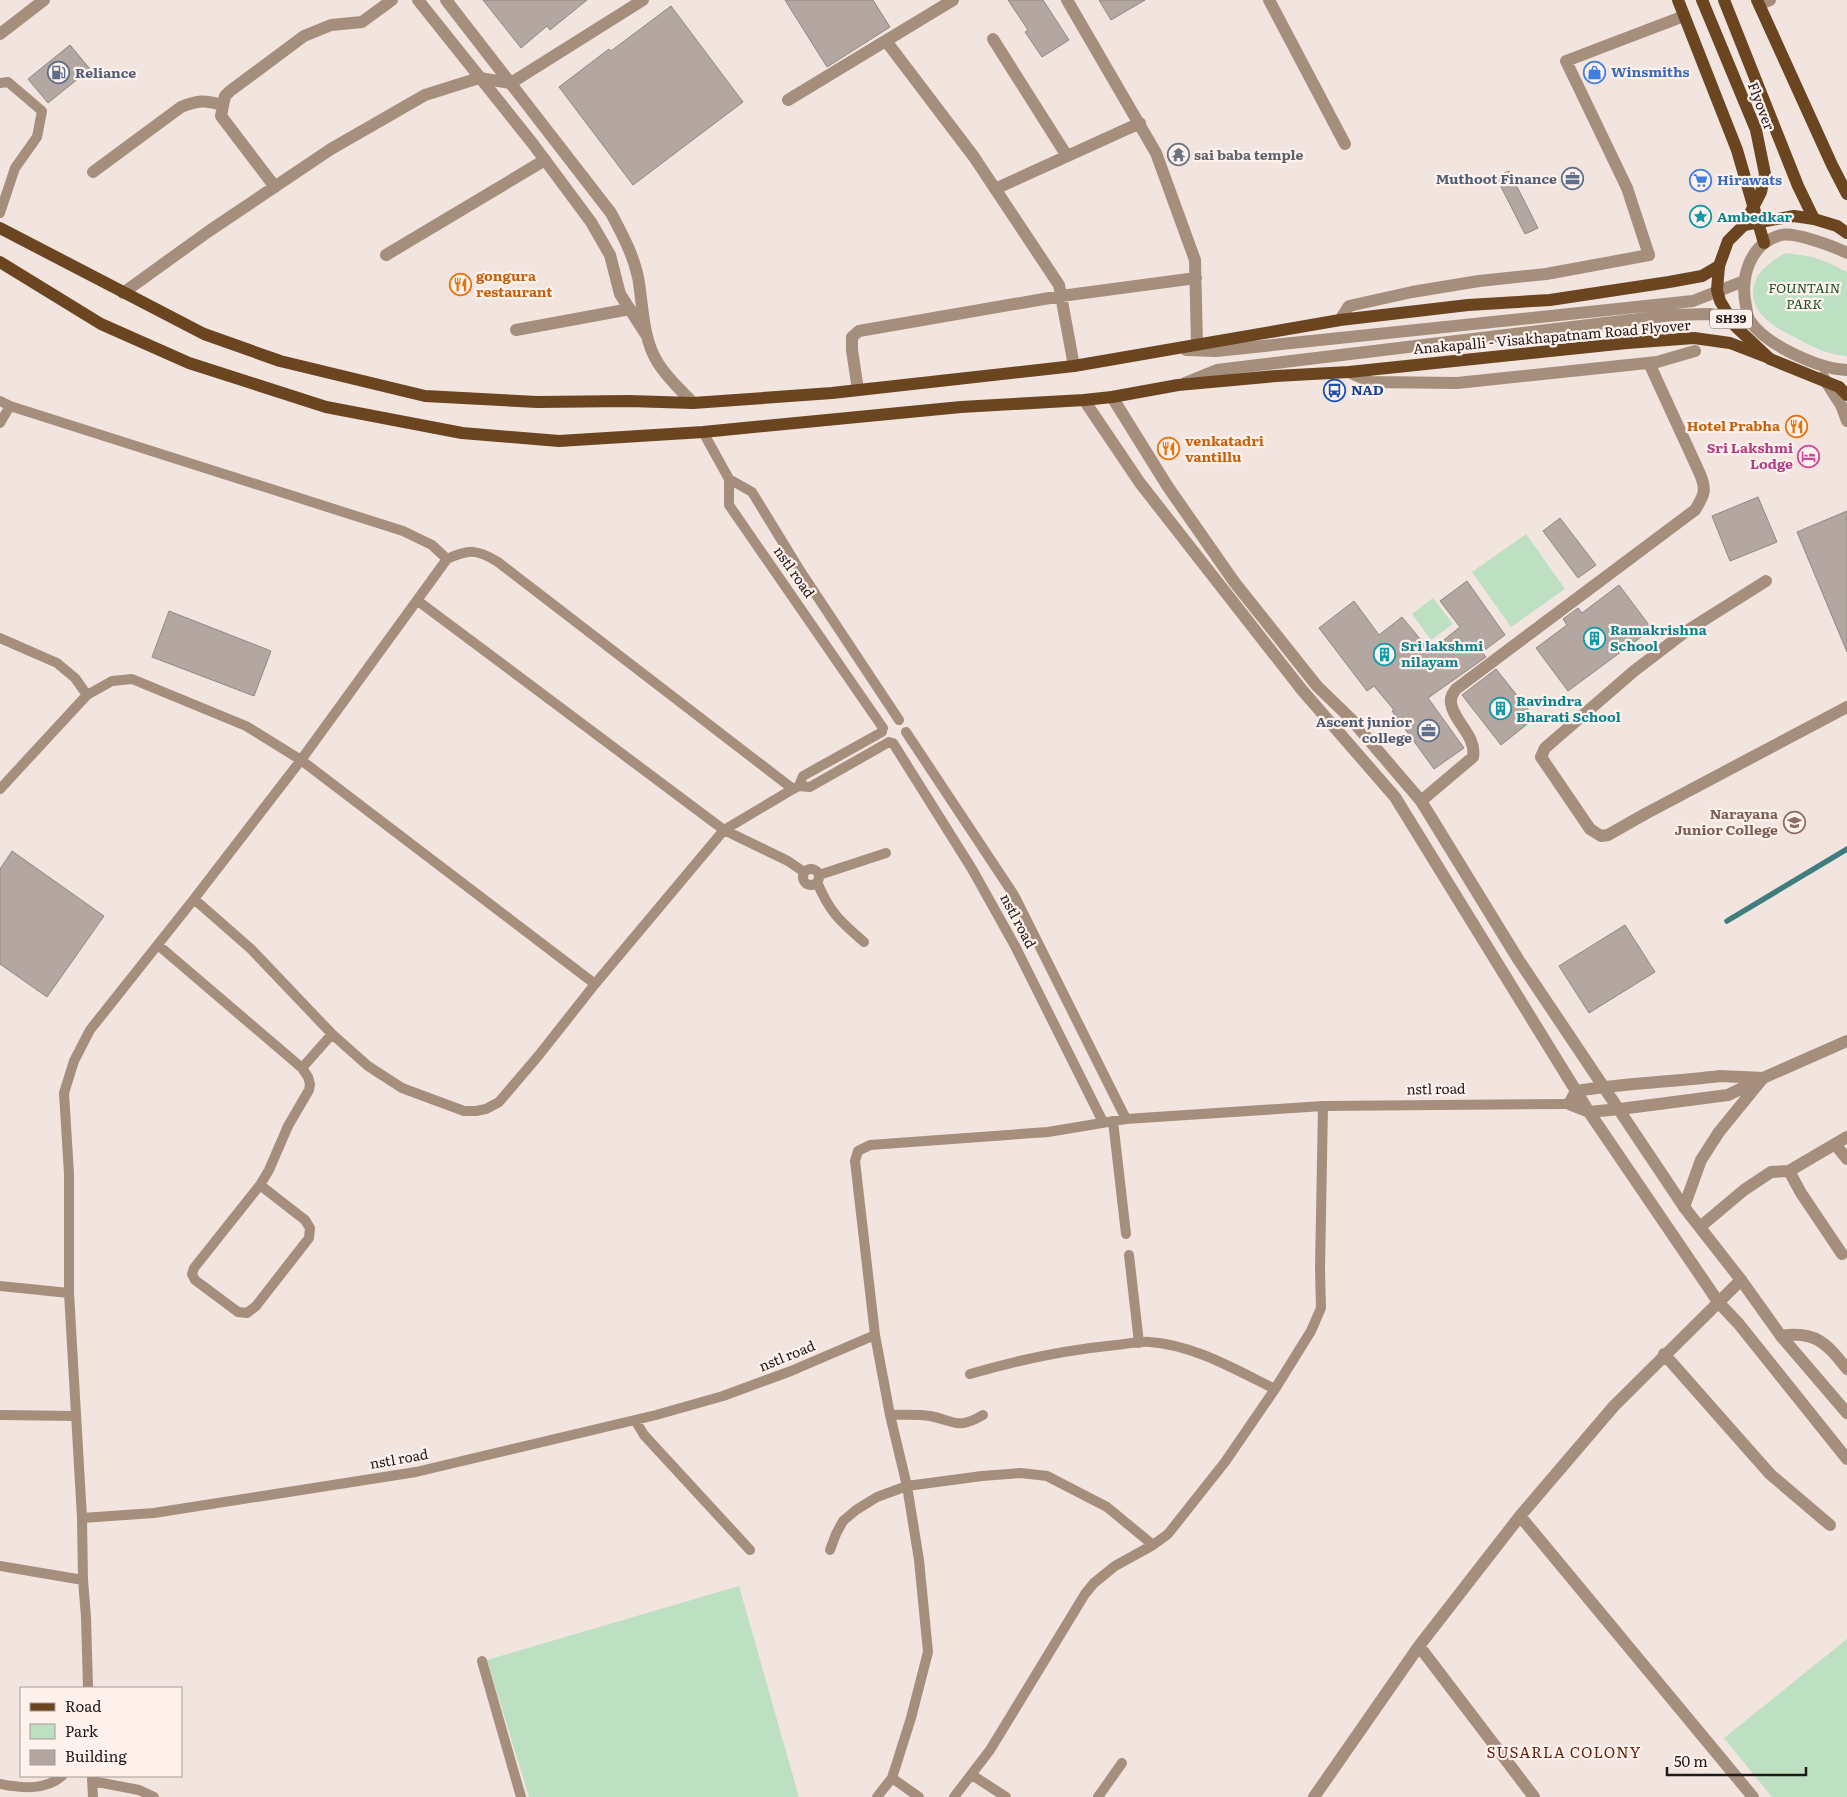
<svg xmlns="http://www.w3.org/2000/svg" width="1847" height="1797" viewBox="0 0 1847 1797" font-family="Literata,serif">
<rect width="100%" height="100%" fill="#f2e4df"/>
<path fill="#bde0c3" d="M1785 253C1813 256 1823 259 1847 272V356C1829 355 1815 348 1800 340 1779 330 1747 313 1754 286 1755 282 1756 278 1758 275 1765 266 1775 259 1785 253Z
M1526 534 1565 589 1511 627 1472 572Z
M1433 598 1453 624 1431 640 1412 614Z
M739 1586 799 1797H529L487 1660Z
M1847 1639V1797H1772L1724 1738Z"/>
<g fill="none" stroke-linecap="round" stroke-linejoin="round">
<path stroke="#3f7d80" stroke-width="5.5" d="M1727 921 1847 849"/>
</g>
<path fill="#b4a7a2" stroke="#938782" d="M483 0H587L550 30 547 26 521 48Z
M785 0H873L890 27 827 67Z
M1008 0H1043L1069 40 1042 57 1025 32 1028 30Z
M1099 0H1145L1111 20Z
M671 6 743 102 633 185 559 87 609 49 611 51Z
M70 45 90 69 48 103 28 79Z
M1509 171 1538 228 1525 234 1496 177Z
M1758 497 1777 542 1730 561 1712 516Z
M1847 511V652L1797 532Z
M1560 518 1596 565 1578 578 1543 531Z
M1467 581 1505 635 1482 652 1486 657 1428 698 1464 748 1434 769 1392 711 1394 710 1374 686 1367 691 1319 628 1354 601 1379 635 1402 617 1430 651 1460 627 1440 601Z
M1619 585 1652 629 1568 691 1536 648 1567 625 1563 619 1578 608 1582 613Z
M169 611 271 651 254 696 152 657Z
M1496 669 1535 718 1501 745 1462 695Z
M12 851 104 916 47 997 0 964V869Z
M1625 925 1655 972 1589 1013 1559 966Z"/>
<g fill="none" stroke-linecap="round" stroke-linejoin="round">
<path stroke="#a58e7b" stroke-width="10" d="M0 83 8 82 42 111 37 137 15 168 0 213
M0 401 10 406 403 531 432 545 447 559
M0 423 10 406
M703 432 729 479 752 492 801 572 899 720
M729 479V505L883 728
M418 601 724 830 788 861 804 872
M0 638 57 663 75 678 87 695
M906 732 1014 895 1126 1119
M893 743 972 869 1015 946 1103 1122
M799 786 803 776 882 732
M0 789 87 695 112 681 132 679 246 726 301 760 595 984
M803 877a8 8 0 1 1 16 0a8 8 0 1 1-16 0Z
M819 875 886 853
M817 882C830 913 840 921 864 942
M194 899 251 949 332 1034 368 1066 402 1088 464 1111H476L486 1109 499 1102 539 1055 595 984 724 830 793 789 799 786 810 787 889 742
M158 945 302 1068 308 1077 310 1084 309 1090 288 1126 269 1170 260 1185 194 1268 192 1274 195 1280 238 1312 247 1313 256 1306 309 1238 310 1228 305 1220 260 1185
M302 1068 332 1034
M1113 1121 1126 1234
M1129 1255 1139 1343
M0 1286 69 1293
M875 1335 855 1161 858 1151 870 1145 1048 1132 1126 1119 1323 1106 1569 1104
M970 1374C1017 1360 1066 1350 1116 1345 1127 1344 1139 1341 1150 1342 1194 1345 1236 1370 1275 1389
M0 1415 76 1416
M890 1415C904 1415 917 1414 930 1416 956 1421 957 1430 983 1415
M635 1420 644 1435 750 1550
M82 1518 154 1513 416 1472 656 1415 723 1396 791 1371 875 1335 890 1415 907 1486 919 1560 928 1652 911 1718 892 1778 877 1797
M830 1550 836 1534 843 1521 856 1510 877 1497 907 1486 982 1476 1021 1473 1047 1476 1107 1507 1153 1545
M0 1566 83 1580
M482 1661 521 1797
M88 1688 86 1617 83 1580 82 1518 69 1293V1174L64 1093 74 1061 90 1030 194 899 301 760 447 559C469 549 477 549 498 562L793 789
M972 1775 1006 1797
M92 1777 93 1797
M892 1778 919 1797
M92 1781 139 1790 154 1797
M0 1784C20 1788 45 1791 62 1776
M954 1797 990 1750 1085 1594 1094 1583 1115 1566 1153 1545 1168 1534 1225 1462 1275 1389 1311 1331 1321 1308 1320 1269 1323 1106
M1098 1797 1122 1763"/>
<path stroke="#a58e7b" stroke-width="12" d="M1067 0 1156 153 1195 260 1197 345
M1269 0 1345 144
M1759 4 1770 0
M0 34 44 0
M993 39 1067 156
M886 41 974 157 1059 285 1074 366
M788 100 953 0
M93 172 181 107C198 100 205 100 222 105
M275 187 221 116 225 96 230 91 304 36 331 25 362 22 392 0
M995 189 1140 123
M386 255 545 160
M1649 255 1627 188 1566 61 1684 16
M123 293 209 231 331 149 425 95 479 78 511 83 643 0
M516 330 630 309
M858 390 852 350V337L859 331 1061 296 1196 278
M1766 581 1685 632 1634 671 1545 748 1541 757 1590 829 1601 836 1608 835 1645 814 1847 707
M1421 801 1473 757C1477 736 1453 721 1451 703 1450 697 1453 693 1456 689L1695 510C1704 495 1707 491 1700 474L1649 363
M1835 1144 1847 1159
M1789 1171 1801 1193 1842 1254
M1684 1207 1701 1160 1719 1132 1763 1078 1847 1041
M1700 1227 1744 1190 1771 1172 1789 1171 1847 1137
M1781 1336C1816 1330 1827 1344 1847 1369
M1664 1354 1770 1474 1830 1525
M1520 1516 1753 1797
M1419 1646 1534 1797
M1314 1797 1419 1646 1520 1516 1614 1406 1741 1280"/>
<path stroke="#a58e7b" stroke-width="12" d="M418 0 533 144 591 222 610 255 620 294 645 333
M446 0 611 213C622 234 633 254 638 277 643 304 642 338 658 363 667 378 681 390 693 403
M1847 253C1833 246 1795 232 1781 235 1749 244 1740 278 1746 306 1747 311 1747 317 1750 321 1766 345 1819 369 1847 370
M1340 320 1349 306 1412 292 1479 281 1546 274 1649 255
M1186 350 1216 351 1693 301 1744 281
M1349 372 1371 382 1457 383 1657 362 1695 351
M1823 377 1841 405 1847 421
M1185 383 1217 370 1672 315 1709 314 1749 320
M1112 397 1168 487 1235 583 1317 686 1351 719 1421 801 1518 959 1684 1207 1741 1280 1781 1336 1847 1413
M1084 400 1140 483 1302 690 1395 797 1589 1112 1719 1303 1738 1323 1847 1459
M1720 1076 1763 1078 1728 1095 1620 1109 1589 1112 1569 1104 1576 1091C1623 1083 1672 1082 1720 1076Z"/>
<path stroke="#6b4520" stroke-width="12" d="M1678 0 1737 150 1764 243
M1724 0 1798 186 1814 219 1837 226 1847 233
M1757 0 1832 165 1847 194
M0 228 204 334 280 361 425 396 537 402 629 401 693 403 832 393 1074 366 1340 320 1468 305 1550 300 1669 282 1702 276 1719 266 1728 241 1744 225
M0 262 101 324 189 363 326 407 462 433 559 441 703 432 961 407 1084 400 1112 397 1178 385 1276 376 1349 372 1627 343 1694 338 1730 343 1769 358
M1839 387 1847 395"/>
<path stroke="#6b4520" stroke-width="12" d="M1702 0 1756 130 1765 174 1761 192 1744 225
M1744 225 1794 216 1814 219
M1719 266 1717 290 1720 301 1735 326 1770 359 1839 387"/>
</g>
<defs>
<symbol id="shop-ring" viewBox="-11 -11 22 22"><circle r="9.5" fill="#fff1ec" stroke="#3f7fe0" stroke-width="1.5"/><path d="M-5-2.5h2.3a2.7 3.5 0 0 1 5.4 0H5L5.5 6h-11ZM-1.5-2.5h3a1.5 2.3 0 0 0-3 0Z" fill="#3f7fe0"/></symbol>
<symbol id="fuel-ring" viewBox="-11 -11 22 22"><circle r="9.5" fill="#fff1ec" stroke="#5c6f8a" stroke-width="1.5"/><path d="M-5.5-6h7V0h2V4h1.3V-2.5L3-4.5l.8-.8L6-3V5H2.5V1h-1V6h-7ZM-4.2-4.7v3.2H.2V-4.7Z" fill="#5c6f8a"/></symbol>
<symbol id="temple-ring" viewBox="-11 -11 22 22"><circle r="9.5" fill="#fff1ec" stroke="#6b7280" stroke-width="1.5"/><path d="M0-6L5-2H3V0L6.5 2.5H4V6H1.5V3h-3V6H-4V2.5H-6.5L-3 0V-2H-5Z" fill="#6b7280"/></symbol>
<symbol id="office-ring" viewBox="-11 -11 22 22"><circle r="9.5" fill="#fff1ec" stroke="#5c6f8a" stroke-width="1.5"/><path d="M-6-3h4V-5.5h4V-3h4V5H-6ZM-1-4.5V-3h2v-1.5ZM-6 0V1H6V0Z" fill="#5c6f8a"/></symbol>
<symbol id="supermarket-ring" viewBox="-11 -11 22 22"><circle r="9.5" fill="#fff1ec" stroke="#3f7fe0" stroke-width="1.5"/><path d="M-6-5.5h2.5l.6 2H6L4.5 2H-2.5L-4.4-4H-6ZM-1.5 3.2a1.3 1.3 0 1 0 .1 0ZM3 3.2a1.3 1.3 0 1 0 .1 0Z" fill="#3f7fe0"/></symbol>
<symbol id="sight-ring" viewBox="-11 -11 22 22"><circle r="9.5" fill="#fff1ec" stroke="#0f9aa8" stroke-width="1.5"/><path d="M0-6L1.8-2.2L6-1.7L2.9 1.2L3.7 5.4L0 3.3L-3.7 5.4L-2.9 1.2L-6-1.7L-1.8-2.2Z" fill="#0f9aa8"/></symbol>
<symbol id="restaurant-ring" viewBox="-11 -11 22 22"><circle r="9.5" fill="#fff1ec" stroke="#e8710a" stroke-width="1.5"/><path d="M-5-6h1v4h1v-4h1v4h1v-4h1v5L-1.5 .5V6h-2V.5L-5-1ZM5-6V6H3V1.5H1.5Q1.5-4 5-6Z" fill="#e8710a"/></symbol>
<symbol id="bus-ring" viewBox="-11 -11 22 22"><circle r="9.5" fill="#fff1ec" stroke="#1a4fb4" stroke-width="1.5"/><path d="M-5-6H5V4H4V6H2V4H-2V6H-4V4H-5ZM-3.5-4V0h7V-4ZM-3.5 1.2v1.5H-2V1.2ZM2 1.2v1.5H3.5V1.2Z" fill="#1a4fb4"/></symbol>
<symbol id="hotel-ring" viewBox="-11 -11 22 22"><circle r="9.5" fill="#fff1ec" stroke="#d1479c" stroke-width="1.5"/><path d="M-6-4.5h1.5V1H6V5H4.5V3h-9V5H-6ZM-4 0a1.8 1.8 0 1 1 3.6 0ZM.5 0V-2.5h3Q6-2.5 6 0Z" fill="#d1479c"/></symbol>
<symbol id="building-ring" viewBox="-11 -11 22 22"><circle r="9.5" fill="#fff1ec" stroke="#0f9aa8" stroke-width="1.5"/><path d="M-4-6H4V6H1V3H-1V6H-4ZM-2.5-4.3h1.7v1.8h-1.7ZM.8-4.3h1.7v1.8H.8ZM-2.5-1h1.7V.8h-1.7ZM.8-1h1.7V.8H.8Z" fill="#0f9aa8"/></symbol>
<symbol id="school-ring" viewBox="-11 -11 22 22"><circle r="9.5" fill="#fff1ec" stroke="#8d6e63" stroke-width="1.5"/><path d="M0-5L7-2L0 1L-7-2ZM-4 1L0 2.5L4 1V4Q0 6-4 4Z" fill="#8d6e63"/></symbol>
</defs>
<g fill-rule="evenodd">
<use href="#shop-ring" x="1582" y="60" width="25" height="25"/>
<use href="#fuel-ring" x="46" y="60" width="25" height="25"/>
<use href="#temple-ring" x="1166" y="142" width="25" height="25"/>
<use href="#office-ring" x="1560" y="166" width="25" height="25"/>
<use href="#supermarket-ring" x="1688" y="168" width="25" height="25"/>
<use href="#sight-ring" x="1688" y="204" width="25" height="25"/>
<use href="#restaurant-ring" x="448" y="272" width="25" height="25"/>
<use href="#bus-ring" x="1322" y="378" width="25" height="25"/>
<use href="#restaurant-ring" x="1784" y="414" width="25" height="25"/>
<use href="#restaurant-ring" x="1156" y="436" width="25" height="25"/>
<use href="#hotel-ring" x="1796" y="444" width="25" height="25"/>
<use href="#building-ring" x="1582" y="626" width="25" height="25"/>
<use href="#building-ring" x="1372" y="642" width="25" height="25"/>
<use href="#building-ring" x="1488" y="696" width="25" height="25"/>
<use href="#office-ring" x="1416" y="718" width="25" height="25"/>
<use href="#school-ring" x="1782" y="810" width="25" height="25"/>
</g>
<g text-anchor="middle" stroke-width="4.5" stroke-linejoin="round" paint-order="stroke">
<rect fill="#fff1ec" stroke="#625a58" stroke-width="1" x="1710" y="309.5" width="42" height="19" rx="4"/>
<g font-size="12" font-weight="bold" fill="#1f1a18">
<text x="1731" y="323">SH39</text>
</g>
<g font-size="14" font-weight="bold" fill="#366cbe" stroke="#fff1ec" text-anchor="start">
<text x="1611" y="77">Winsmiths</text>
<text x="1717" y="185">Hirawats</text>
</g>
<g font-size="14" font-weight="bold" fill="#4e5e75" stroke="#fff1ec" text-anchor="end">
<text x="75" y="78" text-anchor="start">Reliance</text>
<text x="1557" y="184">Muthoot Finance</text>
<text x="1412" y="727">Ascent junior<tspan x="1412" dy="16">college</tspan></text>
</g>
<g font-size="14" fill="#1f1a18" stroke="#fff1ec">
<text transform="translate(1761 106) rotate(69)" y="5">Flyover</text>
<text transform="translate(1552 337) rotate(-5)" y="5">Anakapalli - Visakhapatnam Road Flyover</text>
<text transform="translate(794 572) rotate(55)" y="5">nstl road</text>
<text transform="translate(1018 921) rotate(62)" y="5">nstl road</text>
<text transform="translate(1436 1089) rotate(-1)" y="5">nstl road</text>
<text transform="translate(787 1356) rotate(-22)" y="5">nstl road</text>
<text transform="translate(399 1459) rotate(-10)" y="5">nstl road</text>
</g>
<g font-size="14" font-weight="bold" fill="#5b616d" stroke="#fff1ec" text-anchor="start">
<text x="1194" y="160">sai baba temple</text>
</g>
<g font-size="14" font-weight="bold" fill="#0d838f" stroke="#fff1ec" text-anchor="start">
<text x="1717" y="222">Ambedkar</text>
<text x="1610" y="635">Ramakrishna<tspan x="1610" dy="16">School</tspan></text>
<text x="1401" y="651">Sri lakshmi<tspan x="1401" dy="16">nilayam</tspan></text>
<text x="1516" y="706">Ravindra<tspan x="1516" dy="16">Bharati School</tspan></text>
</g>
<g font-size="14" font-weight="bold" fill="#c56008" stroke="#fff1ec" text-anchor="start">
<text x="476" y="281">gongura<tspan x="476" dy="16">restaurant</tspan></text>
<text x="1780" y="431" text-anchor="end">Hotel Prabha</text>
<text x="1185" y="446">venkatadri<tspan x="1185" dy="16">vantillu</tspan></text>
</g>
<g font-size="14" font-style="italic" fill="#145127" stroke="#fff1ec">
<text x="1804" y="293">FOUNTAIN<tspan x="1804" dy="16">PARK</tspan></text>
</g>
<g font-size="14" font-weight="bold" fill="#164399" stroke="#fff1ec" text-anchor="start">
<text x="1351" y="395">NAD</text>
</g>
<g font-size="14" font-weight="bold" fill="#b23c85" stroke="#fff1ec" text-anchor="end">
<text x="1793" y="453">Sri Lakshmi<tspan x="1793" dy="16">Lodge</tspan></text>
</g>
<g font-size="14" font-weight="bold" fill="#785e54" stroke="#fff1ec" text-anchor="end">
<text x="1778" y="819">Narayana<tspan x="1778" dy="16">Junior College</tspan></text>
</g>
<g font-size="15" letter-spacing="1" fill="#64230e" stroke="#fff1ec">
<text x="1564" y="1758">SUSARLA COLONY</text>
</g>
</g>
<rect x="20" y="1687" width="162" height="90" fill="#fff1ec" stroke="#a59b97"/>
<rect x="30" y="1703" width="25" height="8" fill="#6b4520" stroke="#a59b97"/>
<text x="65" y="1712" font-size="15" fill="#1f1a18">Road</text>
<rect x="30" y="1724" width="25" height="15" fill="#bde0c3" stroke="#a59b97"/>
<text x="65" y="1737" font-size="15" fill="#1f1a18">Park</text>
<rect x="30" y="1750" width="25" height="15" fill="#b4a7a2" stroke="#a59b97"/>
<text x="65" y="1762" font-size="15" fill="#1f1a18">Building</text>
<path d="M1667 1767v8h139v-8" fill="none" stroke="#1f1a18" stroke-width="2.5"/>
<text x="1674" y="1767" font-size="15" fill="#1f1a18" stroke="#fff1ec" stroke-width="4" paint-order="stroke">50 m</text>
</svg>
